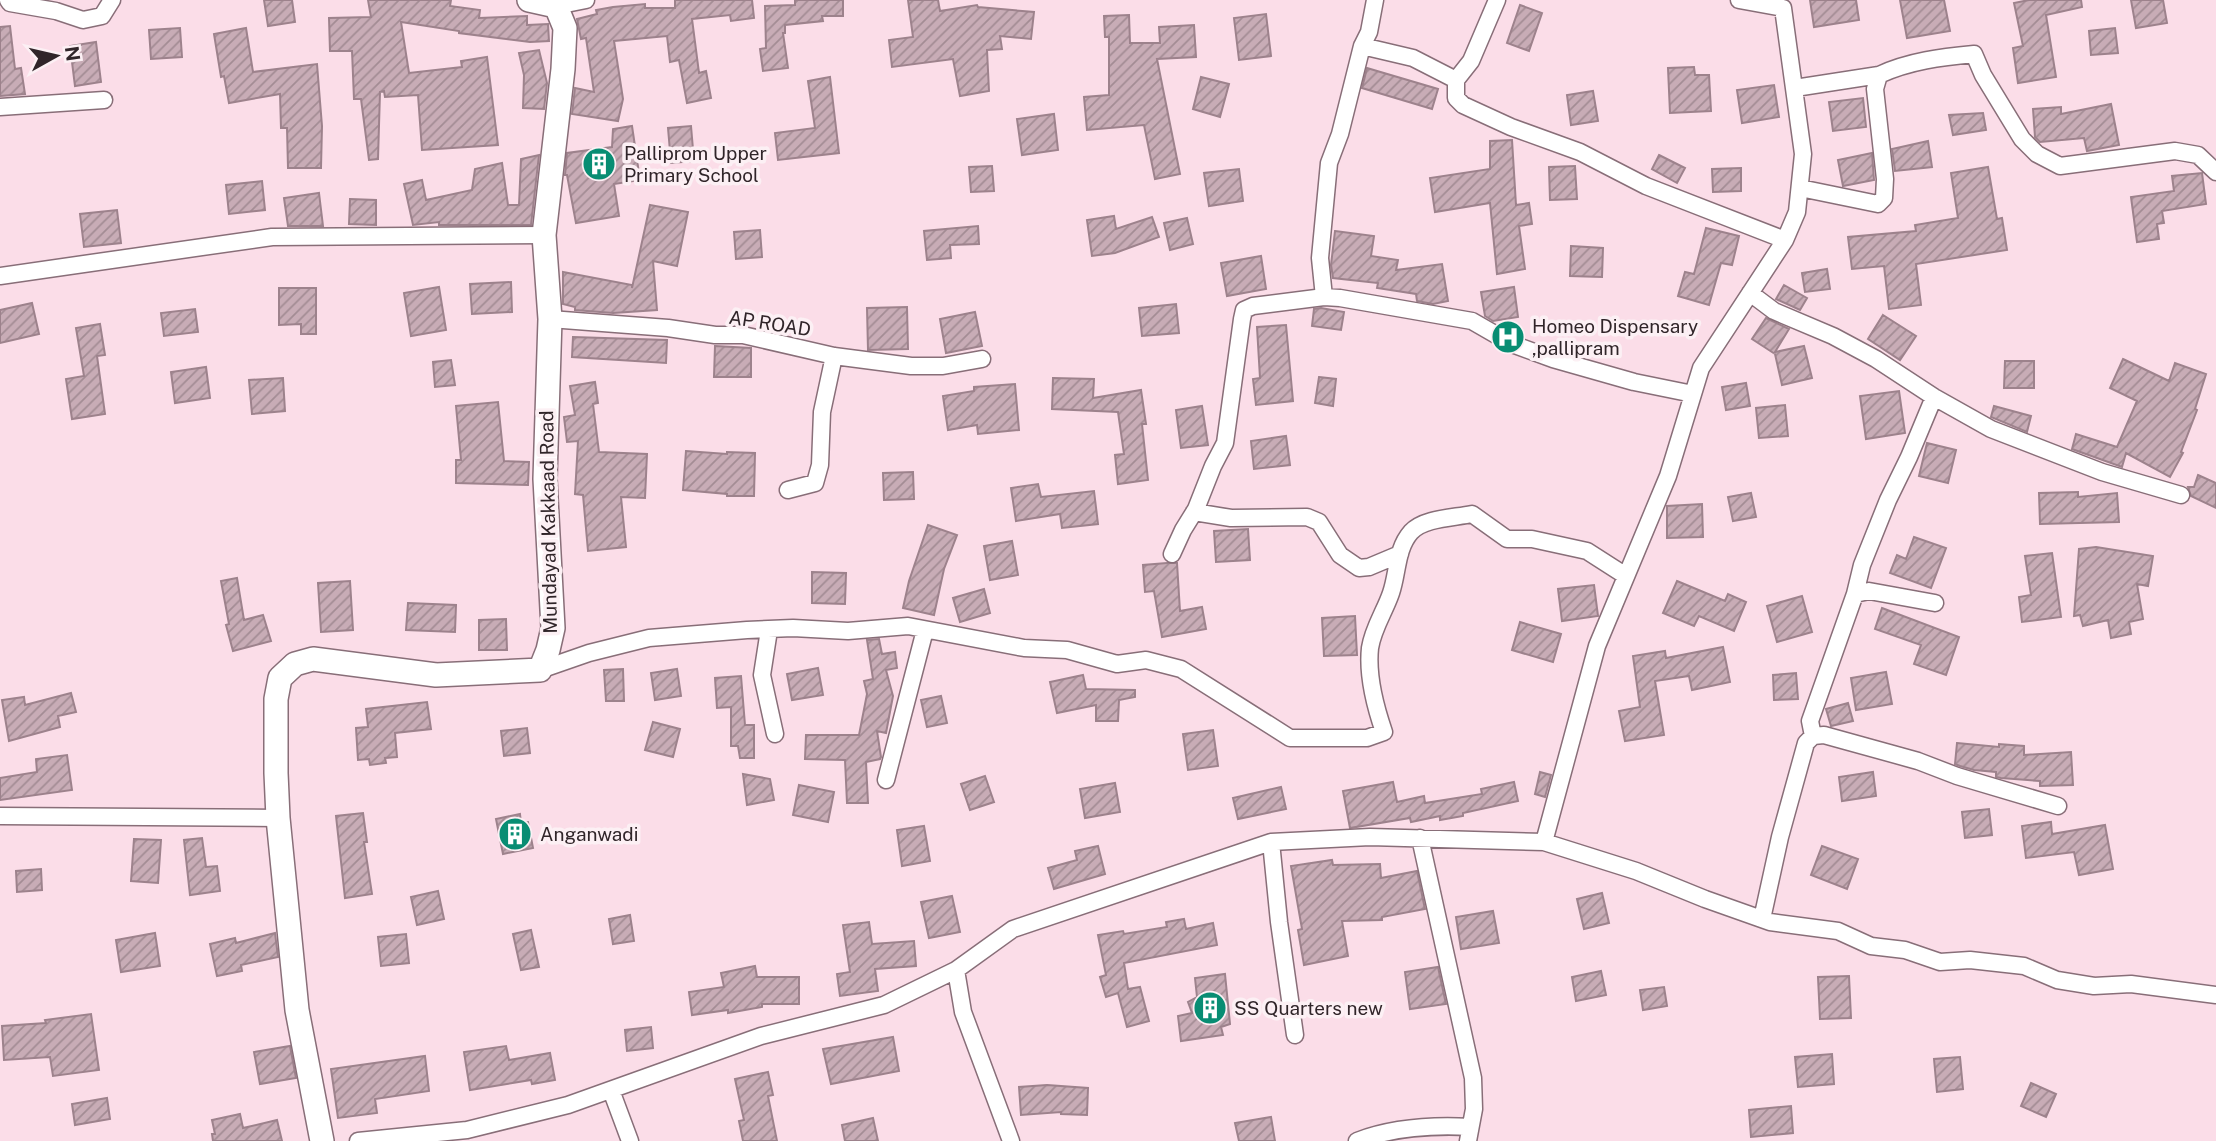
<svg xmlns="http://www.w3.org/2000/svg" width="2216" height="1141" viewBox="0 0 2216 1141" font-family="'Public Sans',sans-serif">
<defs>
<pattern id="building-hatch" width="6" height="6" patternUnits="userSpaceOnUse" patternTransform="scale(1.75)"><rect width="6" height="6" fill="#c8acb6"/><path d="M-1 1l2-2M0 6l6-6M5 7l2-2" fill="none" stroke="#a38c94"/></pattern>
</defs>
<rect width="100%" height="100%" fill="#fbdde8"/>
<path fill="url(#building-hatch)" stroke="#9d828c" stroke-width="2" d="M264 0H292L295 22 268 26Z
M368 0H451L450 6 480 10 479 18 527 16V25L548 24 549 41 530 42 459 33V31L401 22 409 73 462 67 461 61 487 57 498 145 422 150 418 95 385 97 384 91 380 92 378 159 369 160 361 99H354L352 51H330L329 18 371 17Z
M675 0H752L754 18 731 21 730 15 692 19 699 73 706 71 711 98 687 103 679 60 670 62 667 36 614 41 623 99 618 121 572 114 575 88 594 92 586 38 581 39 577 19 597 14 596 10 613 7 645 4V8H675Z
M795 0H843V16H822L823 21 785 25V33H783L788 68 763 71 760 49 766 48 765 6 795 5Z
M908 0H938L940 11 977 5 978 7 1034 12 1031 39 1000 36 1002 49 987 50 989 91 960 96 953 59 892 67 889 40 913 37Z
M1810 0H1856L1859 20 1814 27Z
M1900 0H1944L1950 31 1907 38Z
M2029 0H2081L2082 7 2046 15 2056 77 2018 83 2013 48 2023 46 2014 3Z
M2131 0H2163L2167 23 2136 28Z
M1520 5 1542 13 1529 51 1507 43Z
M1266 14 1271 56 1239 60 1234 18Z
M1129 15 1130 43H1160L1159 27 1194 25 1196 57 1157 59 1180 174 1155 179 1144 125 1087 130 1084 97 1109 95V37H1105L1104 16Z
M10 26 15 69 21 68 25 94 0 96V27Z
M180 28 182 57 151 59 149 30Z
M246 28 253 72 317 64 322 126 321 168H288L287 128H281L280 94 229 103 224 76 221 77 214 34Z
M2115 28 2118 53 2091 55 2089 31Z
M96 42 101 82 75 86 70 46Z
M539 50 547 83 544 109 523 108 524 75 519 53Z
M1694 67 1695 75H1709L1711 111 1670 113 1668 68Z
M1367 68 1438 89 1432 109 1362 88Z
M830 77 839 153 778 160 775 133 815 128 808 81Z
M1201 77 1229 84 1220 117 1193 109Z
M1774 85 1779 117 1742 123 1737 90Z
M1593 91 1598 121 1571 125 1567 95Z
M1863 98 1866 127 1833 131 1829 102Z
M2111 104 2119 145 2087 151 2084 138 2040 142 2035 137 2033 109 2061 107V114Z
M1983 113 1986 130 1953 135 1949 115Z
M1054 114 1058 150 1022 155 1017 119Z
M632 126 640 180 614 184 619 216 576 223 567 175H565L567 153 612 147 613 129Z
M691 126 694 161 671 163 668 128Z
M1512 140 1516 205 1529 203 1532 224 1519 226 1525 269 1497 274 1490 203 1435 212 1430 178 1490 169V141Z
M1928 141 1932 167 1895 171 1892 149Z
M1872 153 1874 180 1843 186 1838 160Z
M539 155 531 225H439V222L413 225 404 184 422 180 426 200 472 190 475 169 502 163 508 205H519L521 159Z
M1659 155 1685 168 1677 183 1652 169Z
M992 166 994 191 971 192 969 167Z
M1575 166 1577 199 1550 200 1549 167Z
M1988 167 1997 219 2002 218 2007 250 1916 264 1921 305 1889 309 1884 266 1852 269 1848 237 1916 231 1915 225 1958 218 1951 173Z
M1741 168V191L1713 192 1712 169Z
M1239 169 1243 201 1209 206 1204 173Z
M2202 173 2206 204 2162 211 2164 223 2157 224 2159 239 2137 242 2131 197 2174 191 2172 176Z
M262 181 265 210 229 214 226 185Z
M319 193 323 226H288L284 198Z
M350 199 376 200V225L349 224Z
M650 205 688 212 677 266 653 261 657 310 613 313 575 310V307L563 304V272L632 285V288Z
M117 210 121 243 84 247 80 214Z
M1114 216 1116 229 1152 217 1159 237 1115 253 1092 256 1087 220Z
M1187 218 1193 244 1170 250 1164 223Z
M978 226 979 244 950 245 951 258 927 260 924 231Z
M1706 228 1739 236 1732 265 1721 263 1709 305 1678 296 1685 272 1694 274Z
M760 230 762 257 736 259 734 232Z
M1335 231 1374 236 1371 256 1398 260 1396 270 1442 264 1448 301 1433 304 1417 301 1416 294 1377 288 1378 283 1333 278 1331 265Z
M1571 246 1603 248 1602 277 1570 276Z
M1261 256 1266 289 1227 296 1221 263Z
M1827 269 1830 289 1805 292 1802 273Z
M511 282 512 312 472 314 470 284Z
M1784 285 1807 298 1800 310 1776 299Z
M439 287 446 330 411 336 404 293Z
M1514 287 1518 317 1493 321 1485 316 1481 292Z
M279 288H316V334H301V324L279 325Z
M32 303 39 334 0 343V310Z
M1176 304 1179 333 1142 336 1139 308Z
M907 307 908 349 868 350 867 308Z
M1321 308 1344 312 1341 330 1312 326 1314 309Z
M195 309 198 332 164 336 161 313Z
M975 312 982 346 946 353 940 319Z
M1883 315 1916 336 1900 360 1868 339Z
M1766 318 1789 329 1775 352 1804 346 1812 378 1782 385 1775 354 1752 339Z
M100 324 105 355 97 356 105 414 72 419 66 379 84 376 76 328Z
M1286 325 1293 401 1256 405 1253 379 1260 378 1257 327Z
M573 337 667 340 666 363 572 357Z
M715 346 751 348V377H714Z
M2123 359 2169 381 2175 363 2206 374 2195 409 2197 410 2181 452 2183 453 2170 477 2126 453 2122 467 2072 449 2076 434 2117 447 2137 401 2110 388Z
M451 360 455 385 435 387 433 362Z
M2005 361H2034V388H2004Z
M206 367 210 398 175 403 171 372Z
M1319 377 1336 379 1333 406 1315 403Z
M283 378 285 411 252 414 249 380Z
M1053 378 1094 379 1093 398 1141 390 1146 424H1142L1148 480 1118 484 1115 455 1124 454 1118 412 1052 409Z
M595 382 598 403 593 404 599 452 647 454 645 498 621 497 626 547 588 551 583 495 575 494 578 441 567 442 564 417 575 415 570 386Z
M1746 383 1750 406 1726 410 1722 387Z
M1015 384 1019 430 978 434 977 425 948 430 943 396 974 391V387Z
M1899 391 1905 433 1866 439 1860 396Z
M498 402 504 461 529 462 528 485 456 483V460H461L456 406Z
M1785 405 1788 436 1759 438 1756 408Z
M1202 406 1208 445 1181 448 1176 410Z
M1994 406 2031 416 2027 432 1991 417Z
M1286 436 1290 465 1254 469 1251 441Z
M1927 443 1956 450 1948 483 1919 476Z
M686 451 727 454V452L755 453 754 496H727V494L683 490Z
M913 472 914 499 884 500 883 473Z
M2198 475 2216 483V508L2191 496 2188 487H2194Z
M1038 484 1041 497 1094 491 1098 524 1062 528 1060 514 1016 521 1011 488Z
M2078 492V497L2117 493 2119 522 2040 524 2039 493Z
M1751 493 1756 517 1733 521 1728 497Z
M1702 504 1703 537 1667 538V506Z
M928 525 957 535 944 569 934 615 903 608 909 581Z
M1248 529 1250 560 1216 562 1214 531Z
M1914 537 1946 548 1931 588 1890 573 1897 555 1906 559Z
M1012 541 1018 575 990 580 984 546Z
M2096 547 2153 556 2148 586 2137 584 2143 619 2129 622 2131 634 2111 638 2108 620 2083 626 2080 615 2074 616 2079 549Z
M2052 553 2061 617 2022 622 2019 597 2031 595 2025 556Z
M1167 563H1177L1180 611 1202 607 1206 629 1162 637 1154 591 1145 592 1143 565Z
M812 572 846 573 845 604 812 603Z
M237 578 244 620 263 615 271 641 233 651 226 625 229 624 221 581Z
M350 581 353 630 321 632 318 583Z
M1677 581 1725 601 1728 594 1746 602 1734 631 1699 616 1694 626 1663 613Z
M1594 585 1598 616 1562 621 1558 589Z
M984 589 990 613 960 622 953 598Z
M1802 596 1812 632 1777 642 1767 606Z
M408 603 456 605 455 632 406 630Z
M1882 608 1959 637 1946 675 1914 664 1921 645 1875 629Z
M1355 616 1357 655 1324 656 1322 618Z
M506 619 507 650H479V620Z
M1520 622 1561 634 1553 662 1512 650Z
M879 639 882 654 895 652 897 668 886 670 893 696 886 733 877 731 881 757 880 759 866 762 868 803H847L845 760 805 759 806 735H859L867 694 864 681 873 679 867 640Z
M1723 647 1730 682 1692 690 1689 676 1655 681 1664 735 1625 741 1619 711 1640 707 1633 656 1665 651 1666 658Z
M818 668 823 695 792 700 787 674Z
M623 669 624 701H606L604 670Z
M677 669 681 696 655 700 651 673Z
M1886 672 1892 704 1856 710 1851 678Z
M1796 673 1798 699 1774 700 1773 675Z
M1083 675 1086 689 1135 690V697L1119 700 1118 721H1096V705L1057 713 1050 682Z
M741 676 745 725H754V758H740L738 746H731V707L717 708 715 678Z
M71 693 76 712 58 716 60 727 9 741 2 700 24 697 25 705Z
M941 696 947 723 927 727 921 700Z
M427 702 431 729 395 733 397 757 385 758 386 763 370 765 369 759 358 760 356 728 368 727 366 709Z
M1848 703 1853 721 1831 726 1826 709Z
M653 722 680 729 673 757 645 750Z
M527 728 530 753 504 756 501 731Z
M1213 730 1218 766 1188 770 1183 734Z
M1957 743 1999 747V744L2024 746V755L2071 752 2073 785 2040 786V781L2001 778 1996 777V772L1974 770 1960 766 1955 764Z
M67 755 72 790 0 800V778L37 772 36 759Z
M1540 772 1551 775 1545 797 1535 794Z
M1873 772 1876 796 1842 801 1839 777Z
M743 774 770 779 774 800 747 805Z
M985 776 994 802 970 810 961 784Z
M1393 782 1397 802 1424 796 1425 803 1482 794 1481 789 1514 782 1518 801 1463 813V816L1440 820V816L1411 822 1410 818 1350 828 1343 791Z
M1115 783 1120 812 1085 818 1080 789Z
M799 785 834 792 828 822 793 815Z
M1281 787 1286 809 1238 819 1233 798Z
M1989 809 1992 835 1965 838 1962 812Z
M363 813 367 842H364L372 894 345 898 336 816Z
M520 814 521 823 528 822 533 848 503 854 496 819Z
M2051 822 2052 834 2105 825 2113 869 2079 875 2074 852 2026 858 2022 826Z
M924 826 930 861 902 866 897 830Z
M202 838 206 867 217 866 220 891 190 895 184 840Z
M134 839 161 840 158 883 131 881Z
M1098 846 1105 874 1054 889 1048 868 1077 860 1075 851Z
M1822 846 1858 859 1847 889 1811 875Z
M1332 860 1333 865 1380 864 1381 878 1417 871 1425 909 1382 917V920L1342 921 1348 956 1304 965 1298 930 1302 929 1291 866Z
M41 869 42 890 17 892 16 871Z
M438 891 444 919 417 925 411 897Z
M1602 893 1609 923 1584 929 1577 899Z
M952 896 960 932 929 938 921 902Z
M1493 911 1499 943 1461 949 1456 917Z
M630 915 634 941 613 944 609 919Z
M1184 919 1186 929 1213 923 1217 945 1124 963 1128 989 1140 987 1149 1021 1127 1027 1118 993 1106 997 1100 977 1106 975 1098 935 1123 931 1124 934 1167 927 1166 922Z
M869 922 872 944 914 941 916 966 875 969 878 991 840 996 837 974 850 972 843 925Z
M531 930 539 967 521 970 513 934Z
M155 933 160 966 121 972 116 940Z
M275 933 278 957 241 965 242 971 217 976 210 944 235 938 236 943Z
M406 934 409 963 381 966 378 937Z
M755 966 757 977H799V1004H762V1007L728 1013V1010L692 1015 689 992 724 987 721 973Z
M1438 967 1446 1004 1410 1009 1405 972Z
M1601 971 1606 995 1576 1001 1572 977Z
M1225 974 1230 1024 1221 1027 1223 1035 1181 1041 1178 1016 1192 1013 1188 1002 1197 997 1195 978Z
M1849 976 1851 1018 1820 1019 1818 977Z
M1664 987 1667 1006 1643 1010 1640 990Z
M91 1014 99 1070 53 1076 50 1057 4 1060 2 1026 46 1023 45 1020Z
M651 1027 653 1048 627 1051 625 1030Z
M893 1037 899 1071 831 1084 823 1049Z
M290 1046 296 1078 260 1084 254 1052Z
M506 1046 509 1060 550 1053 555 1080 532 1084 531 1080 470 1090 464 1052Z
M1832 1054 1834 1084 1798 1087 1795 1057Z
M425 1056 429 1091 375 1099 377 1113 338 1118 331 1069Z
M1960 1057 1963 1089 1937 1092 1934 1059Z
M768 1072 773 1095 768 1096 777 1141H743L739 1121 744 1120 735 1079Z
M2031 1083 2056 1094 2046 1117 2021 1106Z
M1047 1085 1088 1088 1087 1115 1061 1114V1112L1021 1115 1019 1087Z
M107 1098 110 1119 75 1125 72 1104Z
M1791 1106 1793 1133 1751 1137 1749 1110Z
M240 1114 243 1128 277 1120 282 1141H213L212 1134H215L212 1120Z
M1271 1117 1275 1141H1239L1235 1123Z
M873 1118 878 1141H845L842 1125Z"/>
<g fill="none" stroke-linecap="round" stroke-linejoin="round">
<defs>
<path id="street" d="M8 0 10 3 56 11 83 20 102 16 112 0
M1497 0 1471 61 1456 80V98L1463 105 1511 127 1580 152 1646 186 1785 240
M556 6 586 0
M1362 46 1413 58 1456 80
M1795 88 1879 75
M0 107 104 100
M1800 188 1878 204 1884 198 1885 179 1875 89 1879 75C1909 61 1942 57 1974 54L1983 75 2022 139 2037 154 2060 166 2175 151 2198 155 2216 172
M0 276 272 237 544 235
M1750 293 1774 311 1833 336 1876 359 1934 397 1991 429 2102 472 2181 495
M1324 297 1320 258 1329 163 1340 134 1362 46 1369 32 1375 0
M550 319 668 328 715 335H743L834 356 911 366H943L982 359
M788 490 815 483 820 465 822 412 834 356
M1194 512 1231 518 1307 517 1319 522 1340 555 1359 568 1369 567 1400 554
M1172 554 1183 530 1196 509 1213 466 1225 443 1242 319 1244 310 1253 306 1324 297 1340 298 1472 321 1512 344 1553 359 1634 382 1693 394
M1855 594 1869 591 1935 603
M769 630 762 675 775 734
M540 670 589 653 649 638 747 630 793 628 848 631 908 626 1024 648 1067 650 1117 664 1146 660 1181 669 1290 738H1367L1384 732C1375 706 1367 676 1370 648 1373 628 1385 611 1391 593 1398 573 1396 549 1411 532 1424 518 1453 518 1472 514L1507 539H1532L1587 551 1626 576
M1813 736 1810 721 1855 594 1862 565 1888 500 1909 457 1934 397
M886 780 925 630
M0 816 278 818
M1420 838 1473 1078 1474 1109 1468 1141
M1271 842 1279 922 1295 1035
M1544 842 1636 871 1705 899 1770 922 1838 931 1871 946 1905 950 1940 962 1970 960 2024 966 2057 980 2094 986 2131 984 2216 995
M1762 919 1780 837 1806 743 1813 736 1824 735 1918 761 1957 776 2058 806
M956 970 963 1012 1011 1141
M611 1090 630 1141
M358 1141 467 1130 568 1105 761 1036 884 1005 956 970 1013 929 1271 842 1370 837 1544 842 1597 646 1668 476 1701 368 1785 240 1797 212 1803 154 1783 8 1739 0
M1357 1141C1391 1128 1434 1125 1470 1127"/>
<path id="secondary" d="M322 1141 297 1010 278 818 276 773V699L280 678 295 664 313 659 436 675 540 670 548 650 553 628 545 479 550 319 544 235 563 69 565 28 556 6 529 0"/>
</defs>
<use href="#street" stroke="#886e78" stroke-width="19"/>
<use href="#secondary" stroke="#886e78" stroke-width="26"/>
<use href="#street" stroke="#fff" stroke-width="16"/>
<use href="#secondary" stroke="#fff" stroke-width="23"/>
</g>
<defs>
<symbol id="building-disc" viewBox="-11 -11 22 22"><circle r="9.5" fill="#088d73" stroke="#fcf0f4"/><path d="M-4-6H4V6H1V3H-1V6H-4ZM-2.5-4.3h1.7v1.8h-1.7ZM.8-4.3h1.7v1.8H.8ZM-2.5-1h1.7V.8h-1.7ZM.8-1h1.7V.8H.8Z" fill="#fff"/></symbol>
<symbol id="hospital-disc" viewBox="-11 -11 22 22"><circle r="9.5" fill="#088d73" stroke="#fcf0f4"/><path d="M-5-5h3v3.5h4V-5h3V5h-3V1.5h-4V5h-3Z" fill="#fff"/></symbol>
</defs>
<g fill-rule="evenodd">
<use href="#building-disc" x="580" y="145" width="38" height="38"/>
<use href="#hospital-disc" x="1489" y="318" width="38" height="38"/>
<use href="#building-disc" x="496" y="815" width="38" height="38"/>
<use href="#building-disc" x="1191" y="989" width="38" height="38"/>
</g>
<g text-anchor="middle" stroke-width="7" stroke-linejoin="round" paint-order="stroke">
<g font-size="19" fill="#302529" stroke="#fcf0f4" text-anchor="start">
<text x="624" y="160">Palliprom Upper<tspan x="624" dy="22">Primary School</tspan></text>
<text x="1532" y="333">Homeo Dispensary<tspan x="1532" dy="22">,pallipram</tspan></text>
<text x="540" y="841">Anganwadi</text>
<text x="1234" y="1015">SS Quarters new</text>
</g>
<g font-size="19" fill="#302529" stroke="#fcf0f4">
<text transform="translate(770 323) rotate(9)" y="7">AP ROAD</text>
<text transform="translate(548 522) rotate(-91)" y="7">Mundayad Kakkaad Road</text>
</g>
</g>
<g transform="translate(56 56) rotate(82)" stroke="#fcf0f4" stroke-width="5" paint-order="stroke">
<path d="M0-5L12 26L0 18L-12 26Z" fill="#302529"/>
<text y="-10" font-size="19" font-weight="bold" text-anchor="middle" fill="#302529">N</text>
</g>
</svg>
